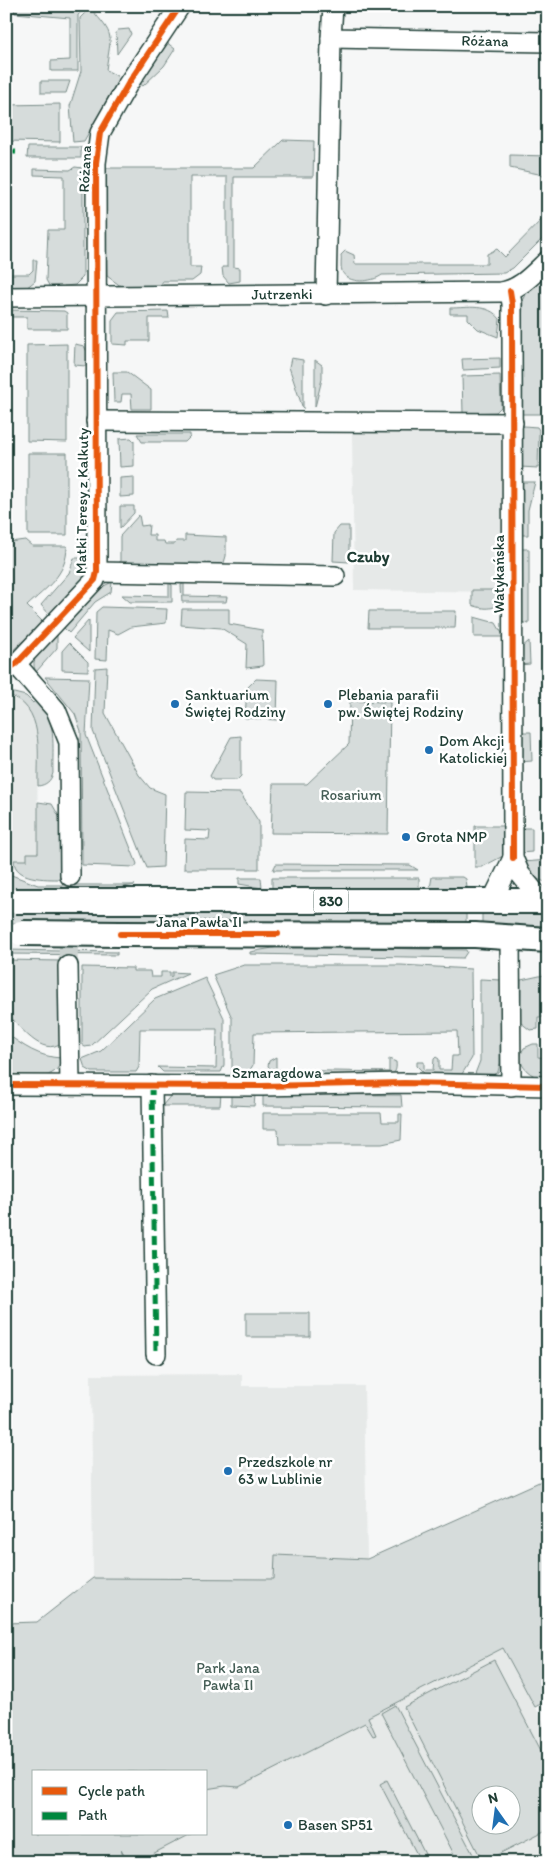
<svg xmlns="http://www.w3.org/2000/svg" width="554" height="1868" viewBox="0 0 554 1868" font-family="Itim,sans-serif">
<rect width="100%" height="100%" fill="#f6f7f7"/>
<filter id="ink" filterUnits="userSpaceOnUse"><feTurbulence type="fractalNoise" baseFrequency=".02" numOctaves="2"/><feDisplacementMap in="SourceGraphic" scale="10" xChannelSelector="R" yChannelSelector="G"/><feConvolveMatrix kernelMatrix="1 2 1 2 8 2 1 2 1" color-interpolation-filters="sRGB"/></filter>
<g filter="url(#ink)">
<path fill="#e6e9e8" fill-rule="evenodd" d="M507 432 505 592 354 590 352 433Z
M6 694 25 703 33 714 37 728 38 868H6Z
M242 1374V1386H364L367 1559 276 1555 275 1579 93 1578 91 1375Z
M503 1648 548 1730V1862H110L109 1834H206V1780L265 1769ZM482 1796H512V1826H482Z"/>
<path fill="#d6dcdb" stroke="#7a8c88" fill-rule="evenodd" d="M88 6 78 15V71H51V61L70 60V18L15 13 13 7Z
M90 8C116 37 111 33 106 70L117 76 118 80 84 141 73 142 70 106 81 71 80 18Z
M129 29 131 34 117 54 116 32 118 30Z
M165 41 175 49 164 66 143 86 139 83Z
M41 81H70L66 93H41Z
M60 104V142L6 141V105Z
M283 140 314 141 313 177H234V267L240 268V281L229 283 223 276 222 267H227V177H190V267H201L200 275 192 281H162V286L122 287 107 276 105 168H254Z
M28 147H81V158H27Z
M510 155 548 156V176L510 168Z
M75 167 83 168V277L75 285 64 286 63 290 51 289 46 280 48 230H64V176L34 175V169L70 170Z
M548 213V233L513 268 504 273 382 275C373 282 347 285 342 271 340 266 342 260 341 255L345 251 354 255 355 264H487V254L497 249 505 257Z
M33 260H37L35 281 26 288H6V274H29L33 270Z
M548 271V414H519L523 299 526 292Z
M450 308C468 308 488 303 500 319L498 337 478 329 468 319V314H450Z
M6 310 64 311 67 313V329H27V317H6Z
M168 311 169 318H149V341H127V345L112 344V320L118 312Z
M67 344V442L27 441V345Z
M75 344 84 346 87 352 86 366 74 365Z
M291 358 303 360V409L289 367Z
M500 358V368L463 370 462 359Z
M315 360 322 365V379L315 407Z
M113 372H127L151 390V409H132L131 394H122L121 402H114Z
M500 375 501 407 496 412 463 413 462 376Z
M524 426 537 427 539 430 538 468 520 467 521 428Z
M137 434H190V437L185 442H142Z
M131 438 134 441V466L120 467 119 439Z
M28 453H67V535H28Z
M134 477V496L120 497V478Z
M522 482H535L528 510V535H520Z
M120 506H134V513L120 528Z
M139 515 141 526 149 525 148 535H155V541H164L165 544H175L176 541H185V535L226 537V556L223 566 122 564 120 562V536Z
M340 526H349V562L333 561 334 533Z
M25 540 32 546H67C67 575 46 588 27 606L43 622 6 657V545L10 542Z
M518 549H529V624L521 622Z
M74 558H88L85 579 50 615 41 605 69 573Z
M112 582 111 592 95 602 69 633 62 626 100 588Z
M169 583 172 585V602H130L122 595 169 596Z
M184 583V596L227 597 226 602H182L181 585Z
M472 590H503C502 610 488 611 472 605Z
M102 607 167 609 166 623 131 627 118 634 108 630 107 660 95 659 96 612Z
M182 609H229V624L262 630 263 666 246 668 247 644 221 628 181 625Z
M369 611H456L455 628H368Z
M474 617 496 623 504 637H474Z
M89 620V652L73 638Z
M54 633 57 635V648L36 672C28 657 45 644 54 633Z
M529 641 530 664 519 665 521 648Z
M69 643 88 662V671L62 670V651Z
M107 667 105 713 139 775 150 788 165 794 163 867 147 868 93 731 95 668Z
M45 677 89 678 86 735 137 864 135 867 82 865 81 731 75 714Z
M256 679 278 680 277 720 245 718 247 688Z
M6 691 26 696 33 703 36 700C58 717 52 748 53 773 51 781 46 785 38 786 37 752 46 706 6 694Z
M350 701 390 702 388 834 271 833 273 784H307L349 744Z
M519 732H531L532 761 520 762Z
M241 736V776L237 780H213L210 776 231 737Z
M186 792 240 793 259 822V869H184L185 839 209 840 210 831 185 830Z
M38 802 52 804 60 818 61 879C46 879 14 880 14 860H27V853H38Z
M475 826H505V855L482 867H475Z
M519 828H532V852L520 853Z
M548 860V883L532 877 524 862Z
M276 864 410 865 418 870H273Z
M6 873 38 885H135L94 892 6 891Z
M432 877H463L466 879 467 888 432 890 430 888Z
M239 878H261L262 888 239 884Z
M272 878H419V889L276 891 272 888Z
M548 910V927H482V912Z
M6 911 466 912V927L6 923Z
M284 946 466 950 467 952 463 958 250 954V952Z
M6 950 117 952V955L6 954Z
M6 960 61 961 62 1042C42 1059 19 1025 6 1012Z
M244 965H401L471 969 472 1058 462 1074H425L417 1066V1062H424V1070H433L434 1059 436 1057 439 1059V1070H451L452 1056H458L457 1031 254 1033 253 1065 247 1075 232 1077V1018L213 975Z
M82 967 133 968V971H150L151 977H161V972H170V977L172 976V972L188 973 152 989 91 1046 85 1047 82 1045Z
M544 975 548 976V1017H538V1029L530 1030 520 1022 521 980Z
M205 978 224 1018V1065L221 1072H163L158 1067 216 1068 217 1029H140L139 1067 136 1072H92L85 1068 82 1059 101 1051 155 999Z
M480 979 501 980 500 1063 498 1072 489 1077 473 1079 480 1061Z
M6 1033C23 1046 39 1057 61 1058 59 1084 24 1076 6 1075Z
M533 1044H538V1057L548 1058V1080C532 1078 513 1065 524 1048Z
M276 1057V1070L389 1072V1059L396 1062C397 1070 395 1073 389 1077H278L268 1066 269 1061Z
M221 1093 220 1106H162L172 1094Z
M252 1093 255 1095 254 1106 231 1105V1094Z
M266 1094 401 1095 402 1107 263 1106V1095Z
M263 1113H381L382 1122H399V1114H402L401 1140 382 1144H279L278 1129H263Z
M246 1313H310V1337H246Z
M548 1478V1700L535 1707 503 1648 368 1717 376 1735 373 1736 365 1723 239 1787 225 1786 206 1789V1772H34V1834H191L137 1862H128L121 1850 125 1862H6V1623L37 1622 93 1578 274 1579 275 1555 367 1559Z
M494 1660 548 1764V1829L483 1862 404 1707ZM482 1796H512V1826H482Z
M395 1705 477 1862H458L381 1713Z
M387 1780 429 1862H421L380 1784Z"/>
<g fill="none" stroke-linecap="round" stroke-linejoin="round">
<path stroke="#cbd2d0" stroke-width="19" stroke-dasharray="19 9" stroke-linecap="butt" d="M68 966 70 876"/>
<defs>
<g id="minor">
<path id="s1" d="M333 6 331 38 548 42"/>
<path d="M510 291 512 304 513 858"/>
<path d="M326 295 331 38"/>
<path id="s2" d="M6 297 501 292C521 289 534 273 548 260"/>
<path d="M96 421 513 423"/>
<path d="M97 572 335 576"/>
<path d="M16 664 56 710 69 742 70 876"/>
<path d="M6 670 16 664 95 580 97 572 96 163 100 133 128 84 180 6"/>
<path d="M491 903 513 858 520 874 543 902"/>
<path d="M510 936 511 1086"/>
<path d="M68 966 70 1084"/>
<path d="M6 1085 262 1086 404 1083 548 1086"/>
<path d="M152 1085 156 1354"/>
</g>
<path id="major" d="M119 901H548
M120 934 475 935 548 940"/>
</defs>
<use href="#minor" stroke="#1f3d34" stroke-width="22"/>
<use href="#major" stroke="#1f3d34" stroke-width="28"/>
<use href="#minor" stroke="#fff" stroke-width="19"/>
<use href="#major" stroke="#fff" stroke-width="24"/>
<defs>
<path id="major-bridge" d="M15 901H119
M21 933 120 934"/>
</defs>
<use href="#major-bridge" stroke="#1f3d34" stroke-width="28" stroke-linecap="butt"/>
<use href="#major-bridge" stroke="#fff" stroke-width="24"/>
<path stroke="#00873e" stroke-width="5" stroke-dasharray="10 5" stroke-linecap="butt" d="M6 152H17
M152 1085 156 1354"/>
<defs>
<path id="cycleway" d="M510 291 512 304 513 858
M6 670 16 664 95 580 97 572 96 163 100 133 128 84 180 6
M120 934H278
M6 1085 262 1086 404 1083 548 1086"/>
</defs>
<use href="#cycleway" stroke="#fff" stroke-width="9"/>
<use href="#cycleway" stroke="#e8590c" stroke-width="6"/>
</g>
</g>
<g fill="#1f6fb2" stroke="#fff" stroke-width="2">
<circle cx="175" cy="704" r="5"/>
<circle cx="328" cy="704" r="5"/>
<circle cx="429" cy="750" r="5"/>
<circle cx="406" cy="837" r="5"/>
<circle cx="228" cy="1471" r="5"/>
<circle cx="288" cy="1825" r="5"/>
</g>
<g text-anchor="middle" stroke-width="5" stroke-linejoin="round" paint-order="stroke">
<rect fill="#fff" stroke="#627771" stroke-width="1" x="313.5" y="889.5" width="35" height="23" rx="4"/>
<g font-size="14" font-weight="bold" fill="#1f3d34">
<text x="331" y="906">830</text>
</g>
<g font-size="15" fill="#1f3d34" stroke="#fff">
<text dy="5" stroke="none"><textPath href="#s1" startOffset="186">Różana</textPath></text>
<text transform="translate(85 169) rotate(-87)" y="5">Różana</text>
<text dy="5" stroke="none"><textPath href="#s2" startOffset="276">Jutrzenki</textPath></text>
<text transform="translate(82 501) rotate(-89)" y="5">Matki Teresy z Kalkuty</text>
<text transform="translate(499 574) rotate(-90)" y="5">Watykańska</text>
<text x="199" y="927">Jana Pawła II</text>
<text x="277" y="1078">Szmaragdowa</text>
</g>
<g font-size="15" fill="#1f3d34" stroke="#fff" text-anchor="start">
<text x="185" y="700">Sanktuarium<tspan x="185" dy="17">Świętej Rodziny</tspan></text>
<text x="338" y="700">Plebania parafii<tspan x="338" dy="17">pw. Świętej Rodziny</tspan></text>
<text x="439" y="746">Dom Akcji<tspan x="439" dy="17">Katolickiej</tspan></text>
<text x="416" y="842">Grota NMP</text>
<text x="238" y="1467">Przedszkole nr<tspan x="238" dy="17">63 w Lublinie</tspan></text>
<text x="298" y="1830">Basen SP51</text>
</g>
<g font-size="15" fill="#445d55" stroke="#fff">
<text x="351" y="800">Rosarium</text>
<text x="228" y="1673">Park Jana<tspan x="228" dy="17">Pawła II</tspan></text>
</g>
<g font-size="16" font-weight="bold" fill="#1f3d34" stroke="#fff">
<text x="368" y="562">Czuby</text>
</g>
</g>
<rect width="554" height="1868" fill="none" stroke="#fff" stroke-width="25"/>
<rect x="12" y="12" width="529" height="1843" fill="none" stroke="#1f3d34" stroke-width="2" filter="url(#ink)"/>
<rect x="32" y="1770" width="175" height="65" fill="#ffffff" stroke="#a5b1ae"/>
<rect x="42" y="1787" width="25" height="8" fill="#e8590c" stroke="#a5b1ae"/>
<text x="78" y="1796" font-size="15" fill="#1f3d34">Cycle path</text>
<rect x="42" y="1812" width="25" height="8" fill="#00873e" stroke="#a5b1ae"/>
<text x="78" y="1820" font-size="15" fill="#1f3d34">Path</text>
<g transform="translate(496 1810) rotate(346)"><circle r="24" fill="#ffffff" stroke="#a5b1ae"/>
<path d="M0-4L9 19L0 12L-9 19Z" fill="#1f6fb2"/>
<text y="-8" font-size="14" font-weight="bold" text-anchor="middle" fill="#1f3d34">N</text>
</g>
</svg>
